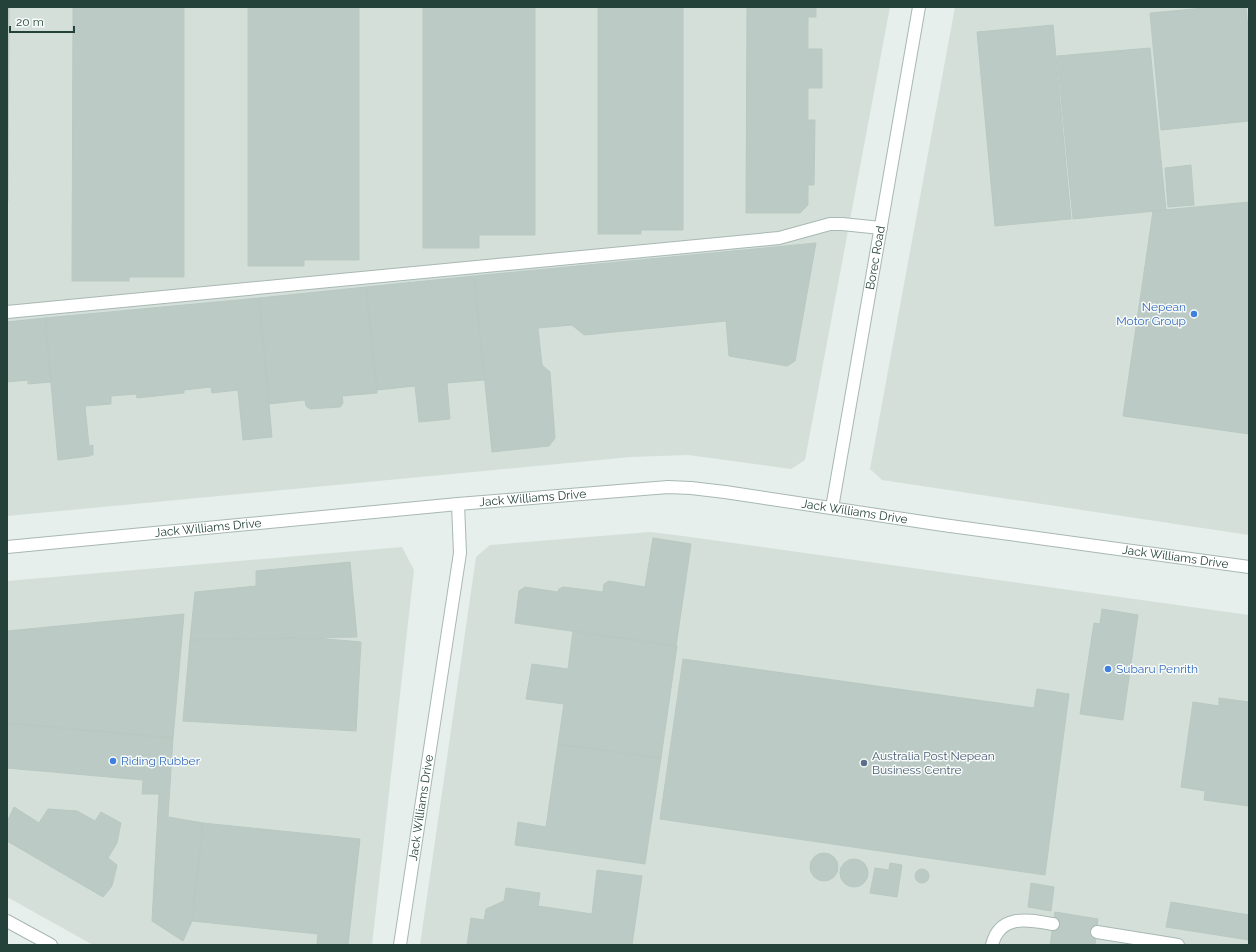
<svg xmlns="http://www.w3.org/2000/svg" width="1256" height="952" viewBox="0 0 1256 952" font-family="Raleway,sans-serif">
<rect width="100%" height="100%" fill="#e6efeb"/>
<path fill="#d4dfda" d="M7 7H890L805 460 791 469 688 455 631 457 7 516Z
M955 7H1249V535L882 480 870 469Z
M650 532 683 536 1249 615V945H420L476 557 490 545Z
M402 547 414 570 372 945H93L7 897V581Z"/>
<path fill="#bbcac4" stroke="#b8c9c2" d="M7 7H9L8 201H7Z
M73 7H184V277H129V281H72Z
M248 7H359V260H304V266H248Z
M423 7H535V235H479V248H423Z
M598 7H683V230H641V234H598Z
M747 7H816V17H808V49H822V88H808V120H815L814 185H808V205L800 213H746Z
M1215 7H1246L1249 41V121L1161 130 1150 13Z
M1053 25 1071 219 995 226 977 32Z
M1150 48 1166 210 1073 219 1057 56Z
M1191 165 1194 205 1168 207 1165 168Z
M1249 202V434L1123 416 1153 211Z
M816 243 795 361 787 366 729 356 726 321 584 335 572 325 538 328 542 365 550 372 555 438 549 446 492 452 474 276Z
M474 276 484 380 447 383 450 419 419 422 415 386 377 390 366 287Z
M366 287 377 393 342 396 343 403 340 407 310 409 306 406 305 400 269 404 259 298Z
M259 298 272 437 243 440 238 390 212 393 211 387 184 390V393L137 398 136 394 111 396V404L85 406 89 446 93 445V455H90V456L58 460 45 318Z
M45 318 51 382 28 384V380L7 382V322Z
M653 538 691 544 676 646 515 623 519 591 525 587 558 592 559 589 563 587 603 592 604 584 609 581 645 587Z
M350 562 357 637 190 640 195 592 256 586V571Z
M1102 609 1138 615 1123 720 1080 714 1094 623 1100 624Z
M184 614 173 738 7 723V631Z
M573 631 677 646 661 758 558 744 564 704 526 699 532 664 568 669Z
M316 638 361 642 356 731 183 721 190 640Z
M683 659 1034 708 1037 689 1069 694 1045 875 660 819Z
M1219 698 1249 702V806L1204 800 1205 791 1181 787 1193 702 1219 706Z
M7 723 173 738 168 817 203 823 192 921 183 941 152 921 159 794H142L143 780 7 768Z
M558 744 661 758 645 864 515 845 518 822 546 827Z
M14 807 39 823 48 809 77 811 95 821 101 812 121 823 117 843 108 858 117 865 112 886 103 897 7 841V822Z
M203 823 360 839 348 945 317 944 318 934 192 921Z
M810 867a14 14 0 1 1 28 0a14 14 0 1 1-28 0Z
M840 873a14 14 0 1 1 28 0a14 14 0 1 1-28 0Z
M890 863 902 865 897 897 870 893 875 868 889 870Z
M915 876a7 7 0 1 1 14 0a7 7 0 1 1-14 0Z
M597 870 642 876 632 945H467L471 918 484 920 486 909 504 901 506 888 540 893 538 906 592 914Z
M1031 883 1054 887 1051 911 1028 907Z
M1171 902 1249 915V940L1166 927Z
M1055 912 1098 919 1095 945H1050Z"/>
<g fill="none" stroke-linecap="round" stroke-linejoin="round">
<defs>
<path id="lane" d="M7 312 779 238 830 224H842L881 228
M1097 932 1178 945
M992 945C1000 913 1029 920 1053 924"/>
<g id="street">
<path id="s1" d="M832 508 919 7"/>
<path id="s2" d="M7 547 458 504 668 487 691 488 725 492 943 525 1249 567"/>
<path d="M7 921 51 945"/>
<path id="s3" d="M400 945 460 553 458 504"/>
</g>
</defs>
<use href="#lane" stroke="#a8b8b2" stroke-width="14"/>
<use href="#street" stroke="#a8b8b2" stroke-width="14"/>
<use href="#lane" stroke="#fff" stroke-width="12"/>
<use href="#street" stroke="#fff" stroke-width="12"/>
</g>
<g fill="#3f7fe0" stroke="#f7fbf9" stroke-width="1.5">
<circle cx="1194" cy="314" r="4"/>
<circle cx="1108" cy="669" r="4"/>
<circle cx="113" cy="761" r="4"/>
</g>
<circle fill="#5c6f8a" stroke="#f7fbf9" stroke-width="1.5" cx="864" cy="763" r="4"/>
<g text-anchor="middle" stroke-width="3" stroke-linejoin="round" paint-order="stroke">
<g font-size="12" fill="#24423a" stroke="#f7fbf9">
<text dy="4" stroke="none"><textPath href="#s1" startOffset="254">Borec Road</textPath></text>
<text dy="4" stroke="none"><textPath href="#s2" startOffset="528">Jack Williams Drive</textPath></text>
<text dy="4" stroke="none"><textPath href="#s2" startOffset="852">Jack Williams Drive</textPath></text>
<text dy="4" stroke="none"><textPath href="#s2" startOffset="202">Jack Williams Drive</textPath></text>
<text dy="4" stroke="none"><textPath href="#s2" startOffset="1176">Jack Williams Drive</textPath></text>
<text dy="4" stroke="none"><textPath href="#s3" startOffset="139">Jack Williams Drive</textPath></text>
</g>
<g font-size="12" fill="#366cbe" stroke="#f7fbf9" text-anchor="start">
<text x="1186" y="311" text-anchor="end">Nepean<tspan x="1186" dy="14">Motor Group</tspan></text>
<text x="1116" y="673">Subaru Penrith</text>
<text x="121" y="765">Riding Rubber</text>
</g>
<g font-size="12" fill="#4e5e75" stroke="#f7fbf9" text-anchor="start">
<text x="872" y="760">Australia Post Nepean<tspan x="872" dy="14">Business Centre</tspan></text>
</g>
</g>
<rect width="1256" height="952" fill="none" stroke="#24423a" stroke-width="16"/>
<path d="M10 26v6h64v-6" fill="none" stroke="#24423a" stroke-width="2"/>
<text x="16" y="26" font-size="12" fill="#24423a" stroke="#f7fbf9" stroke-width="3" paint-order="stroke">20 m</text>
</svg>
